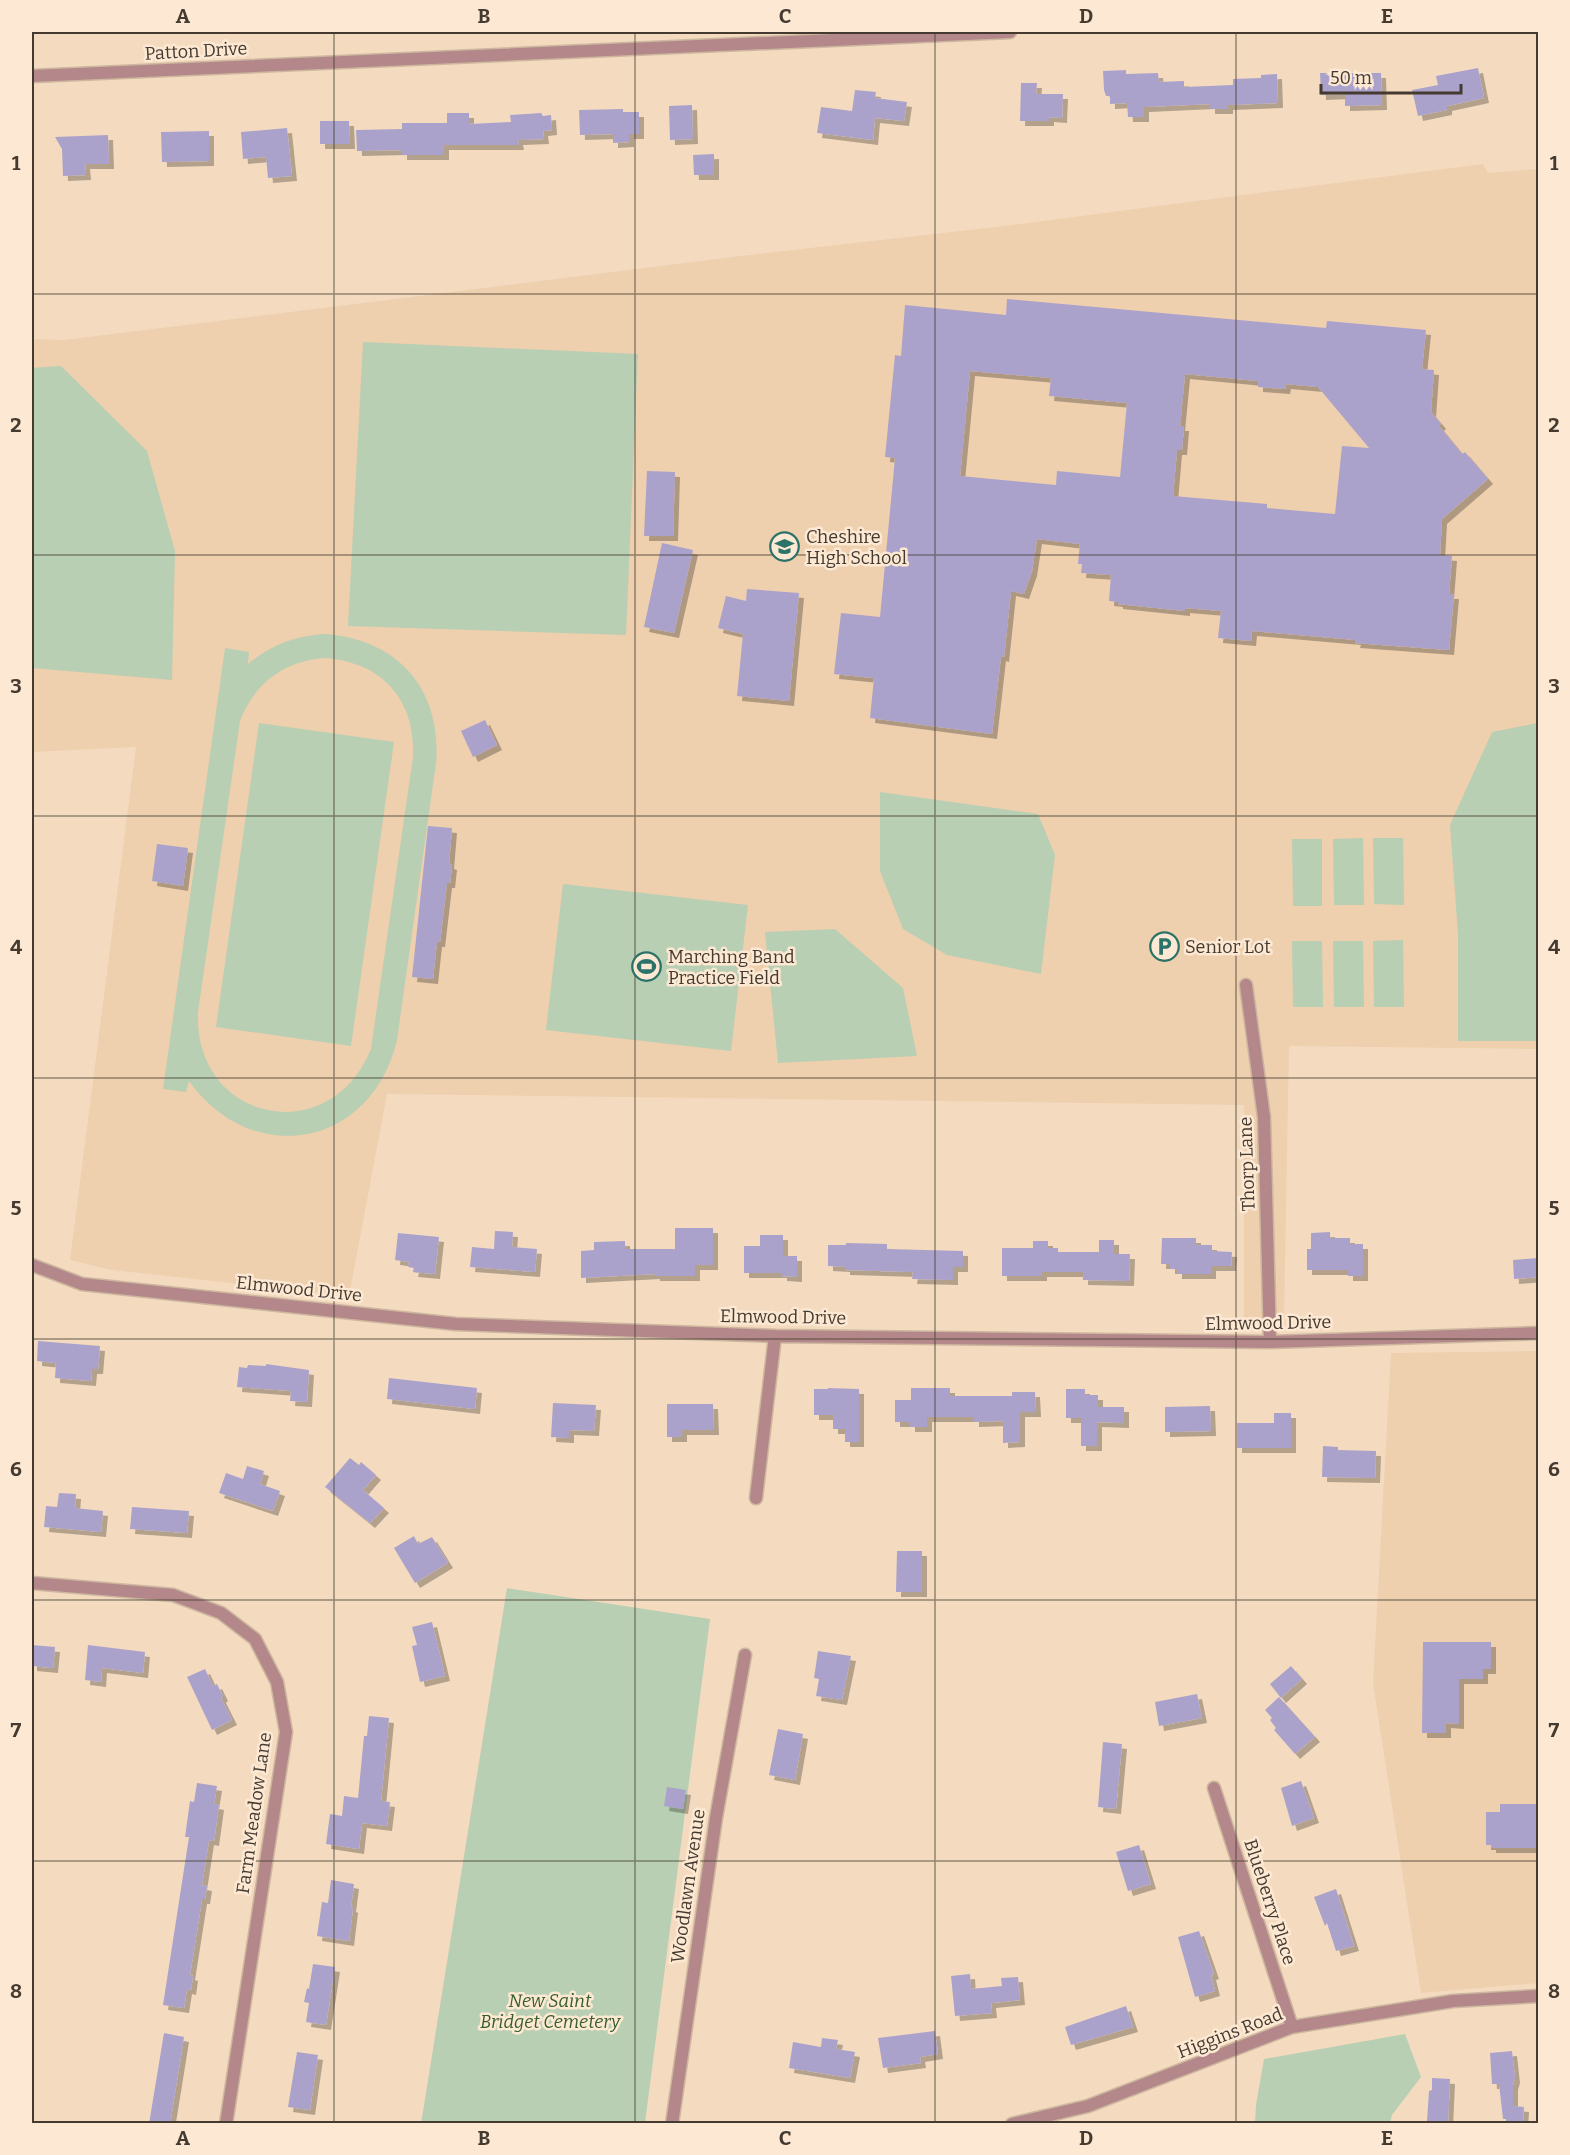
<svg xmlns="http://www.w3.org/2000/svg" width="1570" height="2155" viewBox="0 0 1570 2155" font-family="Bitter,serif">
<defs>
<filter id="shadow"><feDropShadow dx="5" dy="5" stdDeviation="0" flood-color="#0004"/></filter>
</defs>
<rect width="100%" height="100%" fill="#f4dbbf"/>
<path fill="#eecfae" d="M1483 164 1488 173 1538 169V1049L1289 1046 1284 1318H1244V1105L387 1094 349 1296 112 1270 70 1260 136 747 32 752V339L64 340 741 256 996 227Z
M1538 1351V1983L1421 1993 1373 1683 1391 1353Z"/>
<path fill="#b8cfb3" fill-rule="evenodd" d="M363 342 638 354 626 635 348 626Z
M61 366 147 451 175 551 172 680 32 668V368Z
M324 634C398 639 442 689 436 763L397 1040C372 1147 253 1170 189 1081L186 1092 163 1089 225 648 249 652 248 664C271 645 294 636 324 634ZM323 658C381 661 416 699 413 757L371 1049C330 1151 193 1122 198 1012L240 721C255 683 283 662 323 658Z
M259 723 394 742 351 1046 216 1027Z
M1538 723V1041H1458V934L1450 825 1492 732Z
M880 792 1038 814 1055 855 1041 974 947 955 903 929 880 871Z
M1363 838 1364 905H1334L1333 839Z
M1373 838H1403L1404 905 1374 904Z
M1292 839H1322V906H1293Z
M563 884 748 905 731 1051 546 1030Z
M835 929 903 988 917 1056 778 1063 765 932Z
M1403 940 1404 1007H1374L1373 941Z
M1292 941H1322L1323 1007H1293Z
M1333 941H1363L1364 1007H1334Z
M507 1588 710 1619 645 2123 421 2124Z
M1405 2034 1421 2077 1392 2115 1390 2123H1255L1256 2105 1264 2059Z"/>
<path fill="#aba2cc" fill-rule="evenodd" filter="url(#shadow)" d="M1478 68 1484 98 1447 106V110L1418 116 1412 90 1438 85 1436 76Z
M1126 70V74L1158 73 1159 82 1184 81V87L1233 85V79L1261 78V75L1277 74 1278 103 1228 105V109H1210V104L1144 107V117H1128L1127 103 1110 104V96H1106L1104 90 1103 71Z
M1320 73H1381L1382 105 1345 106V94L1321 95Z
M1021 83H1037L1036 94H1063L1062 118 1049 117V121H1020Z
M855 90 876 92 875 98 907 102 904 121 875 118 873 140 817 133 821 107 852 111Z
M692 105 693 139 670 140 669 106Z
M623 109V112H639V134H629V142L613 143V134L580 135 579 110Z
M447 113H469V124L511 122 510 115 541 113 543 116 551 115 552 130 543 131 544 139 518 140 519 145H444V155H402V150L357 151 356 130 402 129V123H447Z
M320 121H349L350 144H320Z
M287 128 292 176 268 178 266 157 243 159 241 132Z
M209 131V161L162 162 161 132Z
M108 135 109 164H85L86 175 63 176 62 149 55 137Z
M714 154V175H694L693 155Z
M1007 299 1326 328 1327 321 1426 330 1422 369 1434 370 1431 412 1441 424 1439 426 1462 454 1465 452 1488 479 1442 519 1440 555 1452 556 1449 594H1454L1449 650 1355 643 1356 640 1252 631 1251 641 1218 638 1221 611 1185 608V611L1118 604V602L1109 601 1111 575 1081 573 1082 564H1078L1080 544 1037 539 1032 571 1024 594 1011 591 1004 657 1001 656 992 734 870 718 874 678 834 674 841 613 880 617 895 458 885 457 895 355 901 356 905 305 1006 315ZM970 371 1051 378 1049 396 1127 403 1120 477 1057 471 1056 485 960 476ZM1185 374 1258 381V387L1285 389 1286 384 1318 387 1369 448 1342 446 1335 514 1267 508V504L1173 496 1177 450H1182L1184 426H1180Z
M647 471 675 472 673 536H644Z
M662 543 693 550 674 633 644 627Z
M747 589 799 593 789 701 737 696 743 634 718 628 726 596 746 601Z
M485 720 497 745 473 757 461 731Z
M428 826 452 828 449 864 452 865 450 883H447L440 942H437L433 979 412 977Z
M157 844 188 848 183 886 152 881Z
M675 1228H713V1265H695V1276H655V1274L581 1278V1251L594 1250V1242L625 1241V1249H675Z
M495 1231 513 1232 512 1247 537 1249 535 1272 470 1267 472 1247 494 1249Z
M1330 1232V1238H1350V1244H1363V1276H1348V1270H1307V1249H1311V1233Z
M398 1233 439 1237 435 1274 413 1272 414 1268 408 1267 409 1262 395 1260Z
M760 1235H783V1256H797V1277L782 1276V1273H744V1246H760Z
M1162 1238H1196V1245H1212V1251L1232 1252 1231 1266H1211V1274H1177V1269H1170V1264H1161Z
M1099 1240H1114V1254H1130L1129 1281 1083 1280V1272H1042V1276H1002V1248H1033V1241H1048V1248H1058V1252H1099Z
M846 1243 887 1244V1249L963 1251V1267H953V1280L912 1279 913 1272 845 1270V1267L828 1266V1245H846Z
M1539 1258V1277L1514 1279 1513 1260Z
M38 1341 100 1346 98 1369H92L91 1381 55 1378 56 1363 37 1361Z
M266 1364 309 1370 307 1402 290 1401 291 1391 237 1387 239 1367 247 1368 248 1365 266 1366Z
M389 1378 477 1388 475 1409 387 1399Z
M828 1388 859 1389V1442H845V1429H833V1415H814V1389H828Z
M911 1388H950V1396H1012V1392H1035L1036 1412H1020V1442L1003 1443V1421L974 1422V1417H927V1427H910V1422H895V1400H911Z
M1066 1389H1085V1395H1098V1407H1124V1423L1097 1422V1446H1081V1418H1066Z
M553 1403 596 1405 594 1431 569 1430V1438L551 1437Z
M667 1404H713L714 1430H682V1437H667Z
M1210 1406 1211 1431 1165 1432V1407Z
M1274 1413H1291V1448H1237V1423H1274Z
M1323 1446 1338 1447V1450L1376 1451 1375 1478 1322 1477Z
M350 1458 359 1465 361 1462 376 1475 363 1490 384 1508 370 1523 325 1487Z
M247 1466 264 1471 260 1484 280 1491 273 1511 219 1493 226 1473 243 1479Z
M59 1493 76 1494 75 1508 103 1511 101 1532 44 1527 46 1506 57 1507Z
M132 1507 189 1511 187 1533 130 1529Z
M414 1536 418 1544 432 1537 448 1563 415 1583 394 1548Z
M897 1551H922V1592H896Z
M432 1622 445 1676 420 1682 412 1646 417 1645 412 1627Z
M1423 1642H1491V1669H1483V1679H1459V1724L1446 1723V1733H1422Z
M32 1645 55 1647 53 1668 32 1666Z
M88 1645 145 1652 143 1673 102 1668 101 1682 85 1680Z
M818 1651 851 1656 842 1700 816 1696 819 1679 814 1678Z
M1291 1666 1302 1679 1281 1698 1270 1684Z
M205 1669 213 1686 217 1684 223 1696 221 1698 232 1720 212 1730 187 1677Z
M1197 1694 1202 1718 1159 1726 1155 1702Z
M1279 1697 1315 1737 1295 1754 1274 1730 1276 1728 1270 1720 1272 1718 1265 1710Z
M369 1716 389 1718 381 1801 390 1802 387 1826 362 1823 359 1849 326 1844 330 1814 342 1816 344 1796 358 1798 364 1736H367Z
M778 1729 803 1734 795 1780 769 1775Z
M1103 1742 1122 1744 1116 1809 1098 1807Z
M1301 1781 1314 1818 1292 1826 1281 1788Z
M197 1783 217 1786 214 1804 219 1805 214 1841 209 1840 202 1885 207 1886 205 1899H202L190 1975 193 1976 191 1990 187 1989 184 2008 163 2005 189 1837H185L190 1801 194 1802Z
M667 1787 686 1790 683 1809 664 1806Z
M1500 1804H1539V1848H1491V1845H1486V1812H1500Z
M1139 1845 1151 1884 1128 1891 1116 1852Z
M331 1880 354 1884 351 1907 353 1908 349 1941 317 1936 322 1902 328 1903Z
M1336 1889 1354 1946 1336 1951 1327 1923 1325 1926 1314 1897Z
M1199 1931 1214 1974 1211 1975 1215 1991 1195 1997 1178 1937Z
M313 1964 335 1967 326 2025 306 2022 309 2003 304 2002 307 1988 309 1989Z
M970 1974 971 1989 1002 1986 1001 1978 1018 1977 1020 2000 991 2003 992 2013 955 2016 951 1976Z
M1126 2006 1133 2027 1071 2045 1065 2027Z
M935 2031 938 2054 920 2057 921 2063 883 2068 878 2038Z
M164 2033 184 2037 170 2124H149Z
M822 2038 838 2040 836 2049 855 2052 850 2078 789 2068 793 2042 821 2047Z
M1512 2051 1515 2078 1513 2085V2106L1524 2107 1523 2123 1506 2122V2119H1503L1499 2084H1492L1490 2053Z
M297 2052 318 2055 310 2110 288 2107Z
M1432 2078 1450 2079 1448 2122 1427 2121 1429 2091 1432 2090Z"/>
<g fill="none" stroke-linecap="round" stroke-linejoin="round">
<defs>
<path id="minor" d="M32 76 1010 32
M1246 985 1264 1117 1270 1342
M32 1265 82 1284 456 1324 775 1336 1270 1342 1538 1333
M756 1498 775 1336
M32 1583 173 1595 221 1613 255 1639 277 1682 286 1732 226 2124
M1214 1788 1292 2027
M672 2124 716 1818 745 1655
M1012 2124 1088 2106 1292 2027 1453 2001 1538 1996"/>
</defs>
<use href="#minor" stroke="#cdb89f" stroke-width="15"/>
<use href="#minor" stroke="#b4888b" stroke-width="12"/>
</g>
<path fill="none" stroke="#443a2f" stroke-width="1.5" stroke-opacity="0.55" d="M334 32V2124M635 32V2124M935 32V2124M1236 32V2124M32 294H1538M32 555H1538M32 816H1538M32 1078H1538M32 1339H1538M32 1600H1538M32 1861H1538"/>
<defs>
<symbol id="school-ring" viewBox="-11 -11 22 22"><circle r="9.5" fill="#fde9d3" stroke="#2b7268" stroke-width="1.5"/><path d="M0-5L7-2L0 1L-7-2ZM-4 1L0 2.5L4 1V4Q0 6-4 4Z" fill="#2b7268"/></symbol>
<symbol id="parking-ring" viewBox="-11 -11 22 22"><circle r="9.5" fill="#fde9d3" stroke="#2b7268" stroke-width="1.5"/><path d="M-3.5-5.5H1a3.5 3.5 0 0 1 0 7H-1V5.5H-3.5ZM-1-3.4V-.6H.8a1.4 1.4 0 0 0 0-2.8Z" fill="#2b7268"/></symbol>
<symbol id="stadium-ring" viewBox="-11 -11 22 22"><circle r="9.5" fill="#fde9d3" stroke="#2b7268" stroke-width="1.5"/><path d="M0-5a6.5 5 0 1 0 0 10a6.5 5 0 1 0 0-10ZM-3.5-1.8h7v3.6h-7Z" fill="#2b7268"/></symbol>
</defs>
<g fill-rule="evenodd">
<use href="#school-ring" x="768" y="530" width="33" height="33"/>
<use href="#parking-ring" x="1148" y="930" width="33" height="33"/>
<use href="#stadium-ring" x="630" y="950" width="33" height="33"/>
</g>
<g text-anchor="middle" stroke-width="5" stroke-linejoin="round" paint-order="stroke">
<g font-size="18" fill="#443a2f" stroke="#fde9d3">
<text transform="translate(196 51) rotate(-3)" y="6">Patton Drive</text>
<text transform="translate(1247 1164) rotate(-92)" y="6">Thorp Lane</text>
<text transform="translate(299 1289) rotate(6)" y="6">Elmwood Drive</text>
<text transform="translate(783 1317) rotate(1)" y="6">Elmwood Drive</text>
<text transform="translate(1268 1323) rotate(-1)" y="6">Elmwood Drive</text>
<text transform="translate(254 1813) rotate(-82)" y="6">Farm Meadow Lane</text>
<text transform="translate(688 1886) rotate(-82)" y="6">Woodlawn Avenue</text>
<text transform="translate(1270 1902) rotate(72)" y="6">Blueberry Place</text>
<text transform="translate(1230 2033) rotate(-21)" y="6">Higgins Road</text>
</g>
<g font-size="18" fill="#443a2f" stroke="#fde9d3" text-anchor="start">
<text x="806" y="543">Cheshire<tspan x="806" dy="21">High School</tspan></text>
<text x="1185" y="953">Senior Lot</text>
<text x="668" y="963">Marching Band<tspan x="668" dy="21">Practice Field</tspan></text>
</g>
<g font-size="18" font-style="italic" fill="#345d2a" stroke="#fde9d3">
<text x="550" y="2007">New Saint<tspan x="550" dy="21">Bridget Cemetery</tspan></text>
</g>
</g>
<rect width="1570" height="2155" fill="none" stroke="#fde9d3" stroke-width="66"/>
<path d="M1321 84v9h140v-9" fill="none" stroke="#443a2f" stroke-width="3"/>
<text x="1330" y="84" font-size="18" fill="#443a2f" stroke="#fde9d3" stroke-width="4.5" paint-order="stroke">50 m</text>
<rect x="33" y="33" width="1504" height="2089" fill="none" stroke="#443a2f" stroke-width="2"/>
<g font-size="20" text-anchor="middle" font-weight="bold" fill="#443a2f">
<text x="183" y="23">A</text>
<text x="484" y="23">B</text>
<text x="785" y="23">C</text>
<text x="1086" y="23">D</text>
<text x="1387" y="23">E</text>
<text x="16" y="170">1</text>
<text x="1554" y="170">1</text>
<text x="16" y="432">2</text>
<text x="1554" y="432">2</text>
<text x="16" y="693">3</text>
<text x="1554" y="693">3</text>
<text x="16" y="954">4</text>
<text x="1554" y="954">4</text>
<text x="16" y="1215">5</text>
<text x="1554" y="1215">5</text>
<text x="16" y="1476">6</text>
<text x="1554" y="1476">6</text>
<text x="16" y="1737">7</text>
<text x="1554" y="1737">7</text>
<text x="16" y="1998">8</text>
<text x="1554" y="1998">8</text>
<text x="183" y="2145">A</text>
<text x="484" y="2145">B</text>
<text x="785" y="2145">C</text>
<text x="1086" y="2145">D</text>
<text x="1387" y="2145">E</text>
</g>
</svg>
